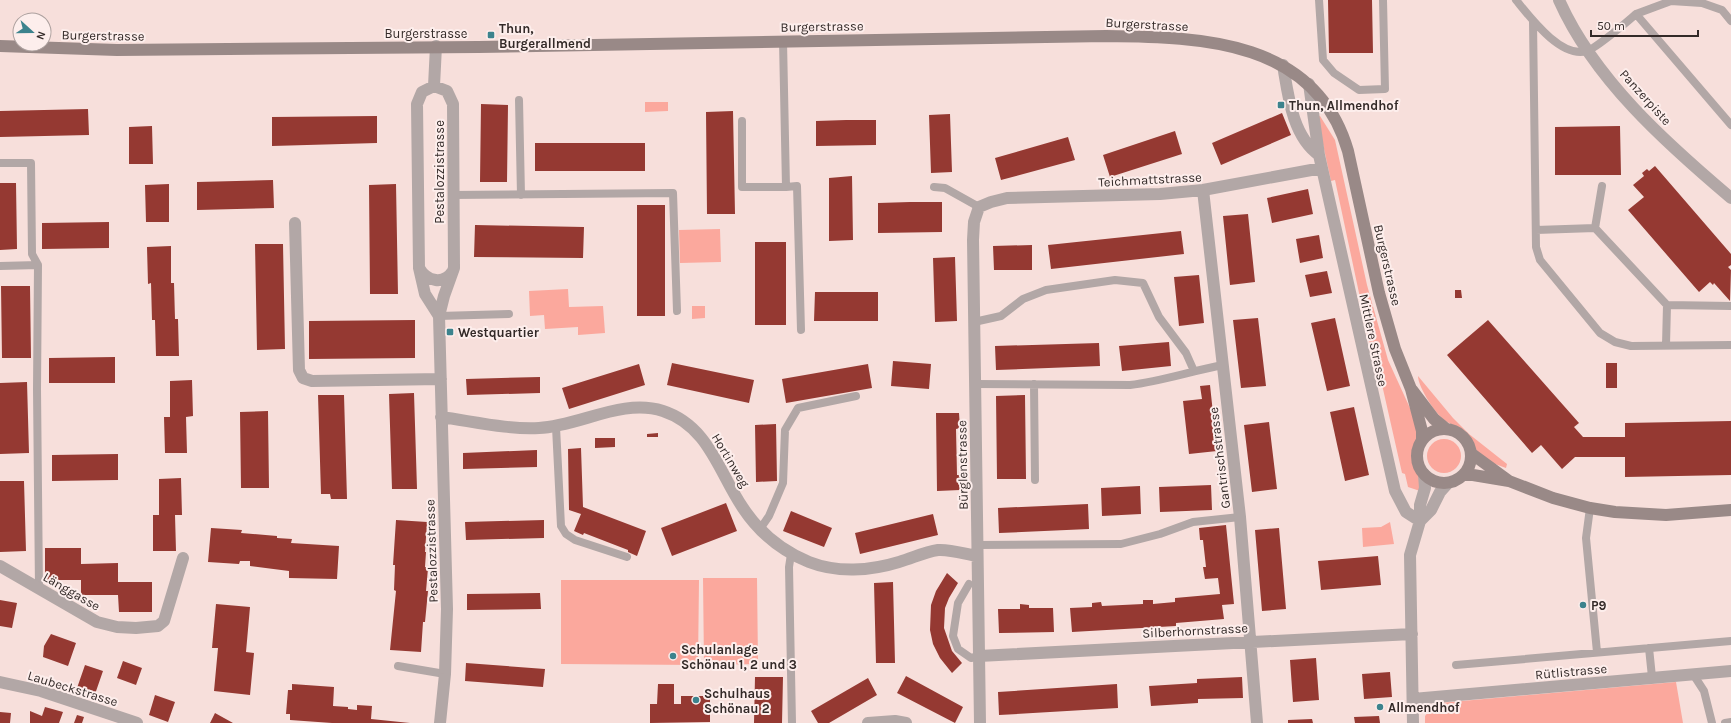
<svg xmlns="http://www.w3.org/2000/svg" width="1731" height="723" viewBox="0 0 1731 723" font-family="Karla,sans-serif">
<rect width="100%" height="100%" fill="#f7dfdb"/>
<path fill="#fba89d" d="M645 102H668V111L645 112Z
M1320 116 1335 140 1367 285 1388 360 1415 419 1417 435 1412 456 1413 466 1419 476 1420 491 1408 487 1405 474 1402 473 1383 389 1369 340 1335 180 1331 181 1317 117Z
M720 229 721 262 680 263 679 230Z
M568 289 569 307 603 306 605 333 578 335V327L545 329 544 315 530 316 529 291Z
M692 306H705V318L692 319Z
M1418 376 1453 418 1469 434 1507 464 1506 468C1495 464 1484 461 1477 451 1473 445 1472 438 1466 432 1461 427 1454 426 1447 422 1437 417 1418 387 1418 376Z
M1427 456a17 17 0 1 1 34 0a17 17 0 1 1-34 0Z
M1390 522 1394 544 1363 547 1362 528 1381 527Z
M703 578H757L758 664 704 665Z
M561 580H699L698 665 561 664Z
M1676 682 1683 723H1425V716L1429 711 1440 708V703Z"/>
<path fill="#953932" d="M1328 0H1372L1373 53H1329Z
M481 104 508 105 507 182H480Z
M88 109 89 135 0 137V111Z
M733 111 735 214H707L706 112Z
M1282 113 1291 135 1221 165 1212 143Z
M950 114 952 172 931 173 929 115Z
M377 116V143L272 146V117Z
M846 120H876V145L816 146V121Z
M152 126 153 164H129V127Z
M1620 126 1621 175H1555V127Z
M1175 131 1182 154 1110 177 1103 155Z
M1068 137 1075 160 1001 180 995 158Z
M535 143H645V171H535Z
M1655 166 1731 254V265L1728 267 1731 270 1730 301 1714 283 1713 285 1710 282 1699 292 1628 210 1644 197 1633 185 1644 176 1642 173 1647 169 1649 171Z
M852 176 853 240 829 241V178Z
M273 180 274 208 197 210V182Z
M0 183H16L17 249 0 250Z
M169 184V222H146L145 185Z
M396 184 398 294H370L369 185Z
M1308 189 1313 214 1272 223 1267 198Z
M910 202H942V232L878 233V203Z
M637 205H665V316H637Z
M1248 214 1255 282 1230 285 1223 216Z
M109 222V248L42 249V223Z
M475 225 584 227 583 258 474 257Z
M1181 231 1184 254 1051 269 1048 245Z
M1319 235 1323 258 1300 263 1296 239Z
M755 242H786V325H755Z
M255 244H283L285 349 257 350Z
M1032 245V270H994L993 246Z
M171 246V283H174L175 319H178L179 356H156L155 320H152L151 283 148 284 147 247Z
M955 257 957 321 935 322 933 258Z
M1327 271 1332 293 1310 297 1305 275Z
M1199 275 1204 323 1179 326 1174 277Z
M1 286H30L31 358H2Z
M1455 290H1461L1462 298H1455Z
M815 292H878V321H814Z
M1258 318 1266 386 1241 388 1233 320Z
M1335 318 1350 386 1327 391 1311 323Z
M415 320V358L309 359V321Z
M1488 320 1579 423 1574 427 1583 437H1625V423L1731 421V475L1625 477V457H1575L1562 469 1541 445 1532 453 1447 355Z
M1169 342 1171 366 1122 371 1119 346Z
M1099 343 1100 366 996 370 995 346Z
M115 357V383H49V358Z
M893 361 931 364 929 389 891 386Z
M672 363 754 380 749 403 667 385Z
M1606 363H1617V388H1606Z
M639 364 645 385 569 409 562 388Z
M868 364 872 388 786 403 782 379Z
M540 377V393L467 395 466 379Z
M192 380 193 416 186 417 187 453H165L164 417H170V381Z
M27 382 29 453 0 454V383Z
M1210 385 1217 451 1189 454 1183 401 1202 399 1200 386Z
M414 393 417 489H392L389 394Z
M318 395H344L347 499H331L330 494H321Z
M1025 395 1026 479H997L996 396Z
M1354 407 1369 475 1345 481 1330 412Z
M268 411 269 488H241L240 412Z
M936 413H959L960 428 956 429 957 475H960V490L937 491Z
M1269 422 1277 489 1252 492 1244 425Z
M776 424 777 481 756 482 755 425Z
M658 433V437H647V434Z
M595 438H615V447L595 448Z
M581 448 583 507 646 531 637 556 628 552V550L584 533 583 535 574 531 581 514 569 510 568 449Z
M537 450V467L463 469V453Z
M118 454V480L52 481V455Z
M181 478 182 515H175L176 551H153V515H159V479Z
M0 481H24L26 551 0 552Z
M1211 485 1212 510 1160 512 1159 487Z
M1140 486 1141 514 1102 516 1101 488Z
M726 503 737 531 672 556 661 528Z
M1088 504 1089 529 999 533 998 508Z
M791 511 832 528 824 547 783 531Z
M933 514 938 535 860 554 855 533Z
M396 520 427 522 425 552H426L425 567 428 568 426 591H428L425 622H423L421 652 390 650 396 591 394 590 395 565H393Z
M544 520V538L466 540 465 522Z
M1226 525 1234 604 1222 605 1224 619 1176 623V626L1072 632 1070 608 1092 607V603L1101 602 1102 606 1143 604V600H1153V604L1175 602V598L1220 594 1218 578 1205 579 1203 567H1206L1203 540H1200L1199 528Z
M211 528 242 530 241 533 277 536V538L292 539 291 543 339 546 337 579 289 578V571L250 566V561H240L239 564 208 562Z
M1279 528 1286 609 1262 611 1255 530Z
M45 548H81V564L118 563V582H152V612H119L118 595H81V580H45Z
M1378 556 1381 585 1321 590 1318 561Z
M947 573 958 583 949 598 945 608 944 628 952 651 962 663 952 673 940 658 933 644 930 630 931 605 936 591Z
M893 582 895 663H876L874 583Z
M540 593 541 609 467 610V594Z
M0 600 17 603 12 628 0 626Z
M216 604 250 607 246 652 254 653 250 695 214 691 218 648H212Z
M1020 604 1029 605V608H1053L1054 632 999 633 998 609H1020Z
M51 634 76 643 68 666 43 657 44 646Z
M1316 658 1319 700 1293 702 1290 660Z
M123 661 142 668 136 685 117 678Z
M466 663 545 669 543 687 465 681Z
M85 665 103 671 94 697 76 691Z
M1390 672 1392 697 1364 699 1362 674Z
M906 676 963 707 955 723 897 693Z
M755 677H783L782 723H754Z
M1242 677 1243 698 1198 699V703L1151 706 1149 686 1197 683V679Z
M868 678 877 695 829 723H818L811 711Z
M292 684 334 687 333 706 348 707V709L357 710V705L372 706 371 719 410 723H332L290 720V714H286L288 690H292Z
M658 684H674V704H681V696H710V722L650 723V704H657Z
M1117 684 1118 708 999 715 998 692Z
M155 695 175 702 168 722 149 715Z
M45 707 63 712 59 723H30V711L42 716Z
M0 712 11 713 10 723H0Z
M215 713 233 723H210Z
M77 715 84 717 82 723H74Z
M1379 716 1380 723H1355L1354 717Z
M1312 719 1313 723H1288V720Z"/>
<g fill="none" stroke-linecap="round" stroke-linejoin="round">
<path stroke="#b2a7a6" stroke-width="8" d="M1319 0 1323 60 1334 73 1359 90 1385 89 1383 0
M1516 0C1530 17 1561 59 1587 51 1596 48 1627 22 1636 14L1731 125
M1636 14 1671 1 1702 3 1722 10 1731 21
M1533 21 1536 247 1540 260 1600 333 1615 342 1631 346 1731 345
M783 41 786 187 797 186 801 330
M519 100 521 195
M742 121V187H786
M0 163H31L32 254 38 265 37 389 39 589
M1602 186 1595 228 1667 305
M934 187 945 188 979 207
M452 195 673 193 677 311
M1536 230 1595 228
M0 266 38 265
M439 316 509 314
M974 322 1001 316 1023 299 1046 290 1115 280 1143 283 1159 317 1186 353 1194 371
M1666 345 1667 305 1731 306
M975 384 1130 385C1162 381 1191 371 1223 365
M1034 384 1035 480
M556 427 561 526 566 534 575 540 627 557
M1590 508 1586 538 1597 652
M760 529 769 516 783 483 785 430 798 408 856 396
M977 545 1121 544 1160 534 1193 522 1240 517
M791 554 789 567 792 723
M969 584 958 603 953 636 958 649 971 658 979 656
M1649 648 1652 677
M1456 665 1731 641
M398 666 445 674
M1693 674 1704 691 1712 723
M1725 723 1731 722"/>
<path stroke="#b2a7a6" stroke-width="12" d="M1559 0C1594 79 1666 143 1731 198
M1283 65C1288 94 1292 136 1319 155
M1309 84 1319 155 1395 491 1406 512 1420 521
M434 86 436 46
M1203 190 1240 517 1257 723
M295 223 299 370 303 378 312 381 441 379
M419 268C427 282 444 285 453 271
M439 316 425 294 419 268 417 104 422 92 434 86 447 91 453 104 454 268 444 296 439 316 447 609 445 674 440 723
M441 417C471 421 510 430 539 428 580 426 622 398 663 411 709 426 719 473 743 508 759 532 782 551 809 562 837 573 870 571 899 562 913 558 924 552 938 550 950 549 965 554 977 556
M1420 521 1431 510 1440 492 1448 483
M0 566 97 622 117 627 136 628 158 626 164 621 183 558
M979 656 1412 634
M0 682 41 691 137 723
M1413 699 1731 671
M868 723 895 721 906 723
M980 723 973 240 974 222 979 207 991 202 1007 198 1160 194 1203 190 1322 168
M1413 723 1410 555 1420 521V505L1425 488 1424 474"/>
<path stroke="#998987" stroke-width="12" d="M0 46 117 50 478 47 1106 36C1203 37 1316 40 1348 151L1379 293 1395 349 1411 389 1422 431V440
M1412 390 1434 419 1445 428
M1417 456a27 27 0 1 1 54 0a27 27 0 1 1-54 0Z
M1472 454 1509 481
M1463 475H1473L1509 481 1553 498 1590 508 1615 512 1666 515 1731 510"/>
</g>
<g fill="#3c838d" stroke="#fdeeec" stroke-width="1.5">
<rect x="487" y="31" width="8" height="8" rx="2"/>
<rect x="1277" y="101" width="8" height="8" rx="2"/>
<rect x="446" y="328" width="8" height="8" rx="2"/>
<circle cx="1583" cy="605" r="4"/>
<circle cx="673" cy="656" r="4"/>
<circle cx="696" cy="700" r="4"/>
<circle cx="1380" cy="707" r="4"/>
</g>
<g text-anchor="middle" stroke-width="4" stroke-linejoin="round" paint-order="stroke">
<g font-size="13" fill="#332a28" stroke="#fdeeec">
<text transform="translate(1147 24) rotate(3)" y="5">Burgerstrasse</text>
<text transform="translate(822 26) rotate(-1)" y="5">Burgerstrasse</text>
<text x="426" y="38">Burgerstrasse</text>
<text transform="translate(103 35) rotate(1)" y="5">Burgerstrasse</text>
<text transform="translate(1646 97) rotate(48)" y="5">Panzerpiste</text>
<text transform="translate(439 172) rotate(-90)" y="5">Pestalozzistrasse</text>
<text transform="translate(1150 179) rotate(-3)" y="5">Teichmattstrasse</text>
<text transform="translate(1388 265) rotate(77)" y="5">Burgerstrasse</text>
<text transform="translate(1374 340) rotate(78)" y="5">Mittlere Strasse</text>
<text transform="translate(1219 458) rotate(-97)" y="5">Gantrischstrasse</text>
<text transform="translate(731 460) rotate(59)" y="5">Hortinweg</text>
<text transform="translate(962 465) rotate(-91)" y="5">Bürglenstrasse</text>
<text transform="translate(431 551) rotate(-92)" y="5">Pestalozzistrasse</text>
<text transform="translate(72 591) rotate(30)" y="5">Länggasse</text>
<text transform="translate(1195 630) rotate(-3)" y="5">Silberhornstrasse</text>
<text transform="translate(1571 671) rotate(-5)" y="5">Rütlistrasse</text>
<text transform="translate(73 688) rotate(17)" y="5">Laubeckstrasse</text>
</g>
<g font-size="13" font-weight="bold" fill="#332a28" stroke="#fdeeec" text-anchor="start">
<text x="499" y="33">Thun,<tspan x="499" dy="15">Burgerallmend</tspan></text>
<text x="1289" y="110">Thun, Allmendhof</text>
<text x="458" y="337">Westquartier</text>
<text x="1591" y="610">P9</text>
<text x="681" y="654">Schulanlage<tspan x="681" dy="15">Schönau 1, 2 und 3</tspan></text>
<text x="704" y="698">Schulhaus<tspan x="704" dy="15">Schönau 2</tspan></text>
<text x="1388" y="712">Allmendhof</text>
</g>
</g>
<g transform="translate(32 32) rotate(111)"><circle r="19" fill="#fdeeec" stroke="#aca09e"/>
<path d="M0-3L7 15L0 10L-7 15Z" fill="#3c838d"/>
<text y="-6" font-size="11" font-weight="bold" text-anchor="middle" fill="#332a28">N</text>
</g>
<path d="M1591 30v6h107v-6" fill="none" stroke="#332a28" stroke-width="2"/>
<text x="1597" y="30" font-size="12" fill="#332a28" stroke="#fdeeec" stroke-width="3" paint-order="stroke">50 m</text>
</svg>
